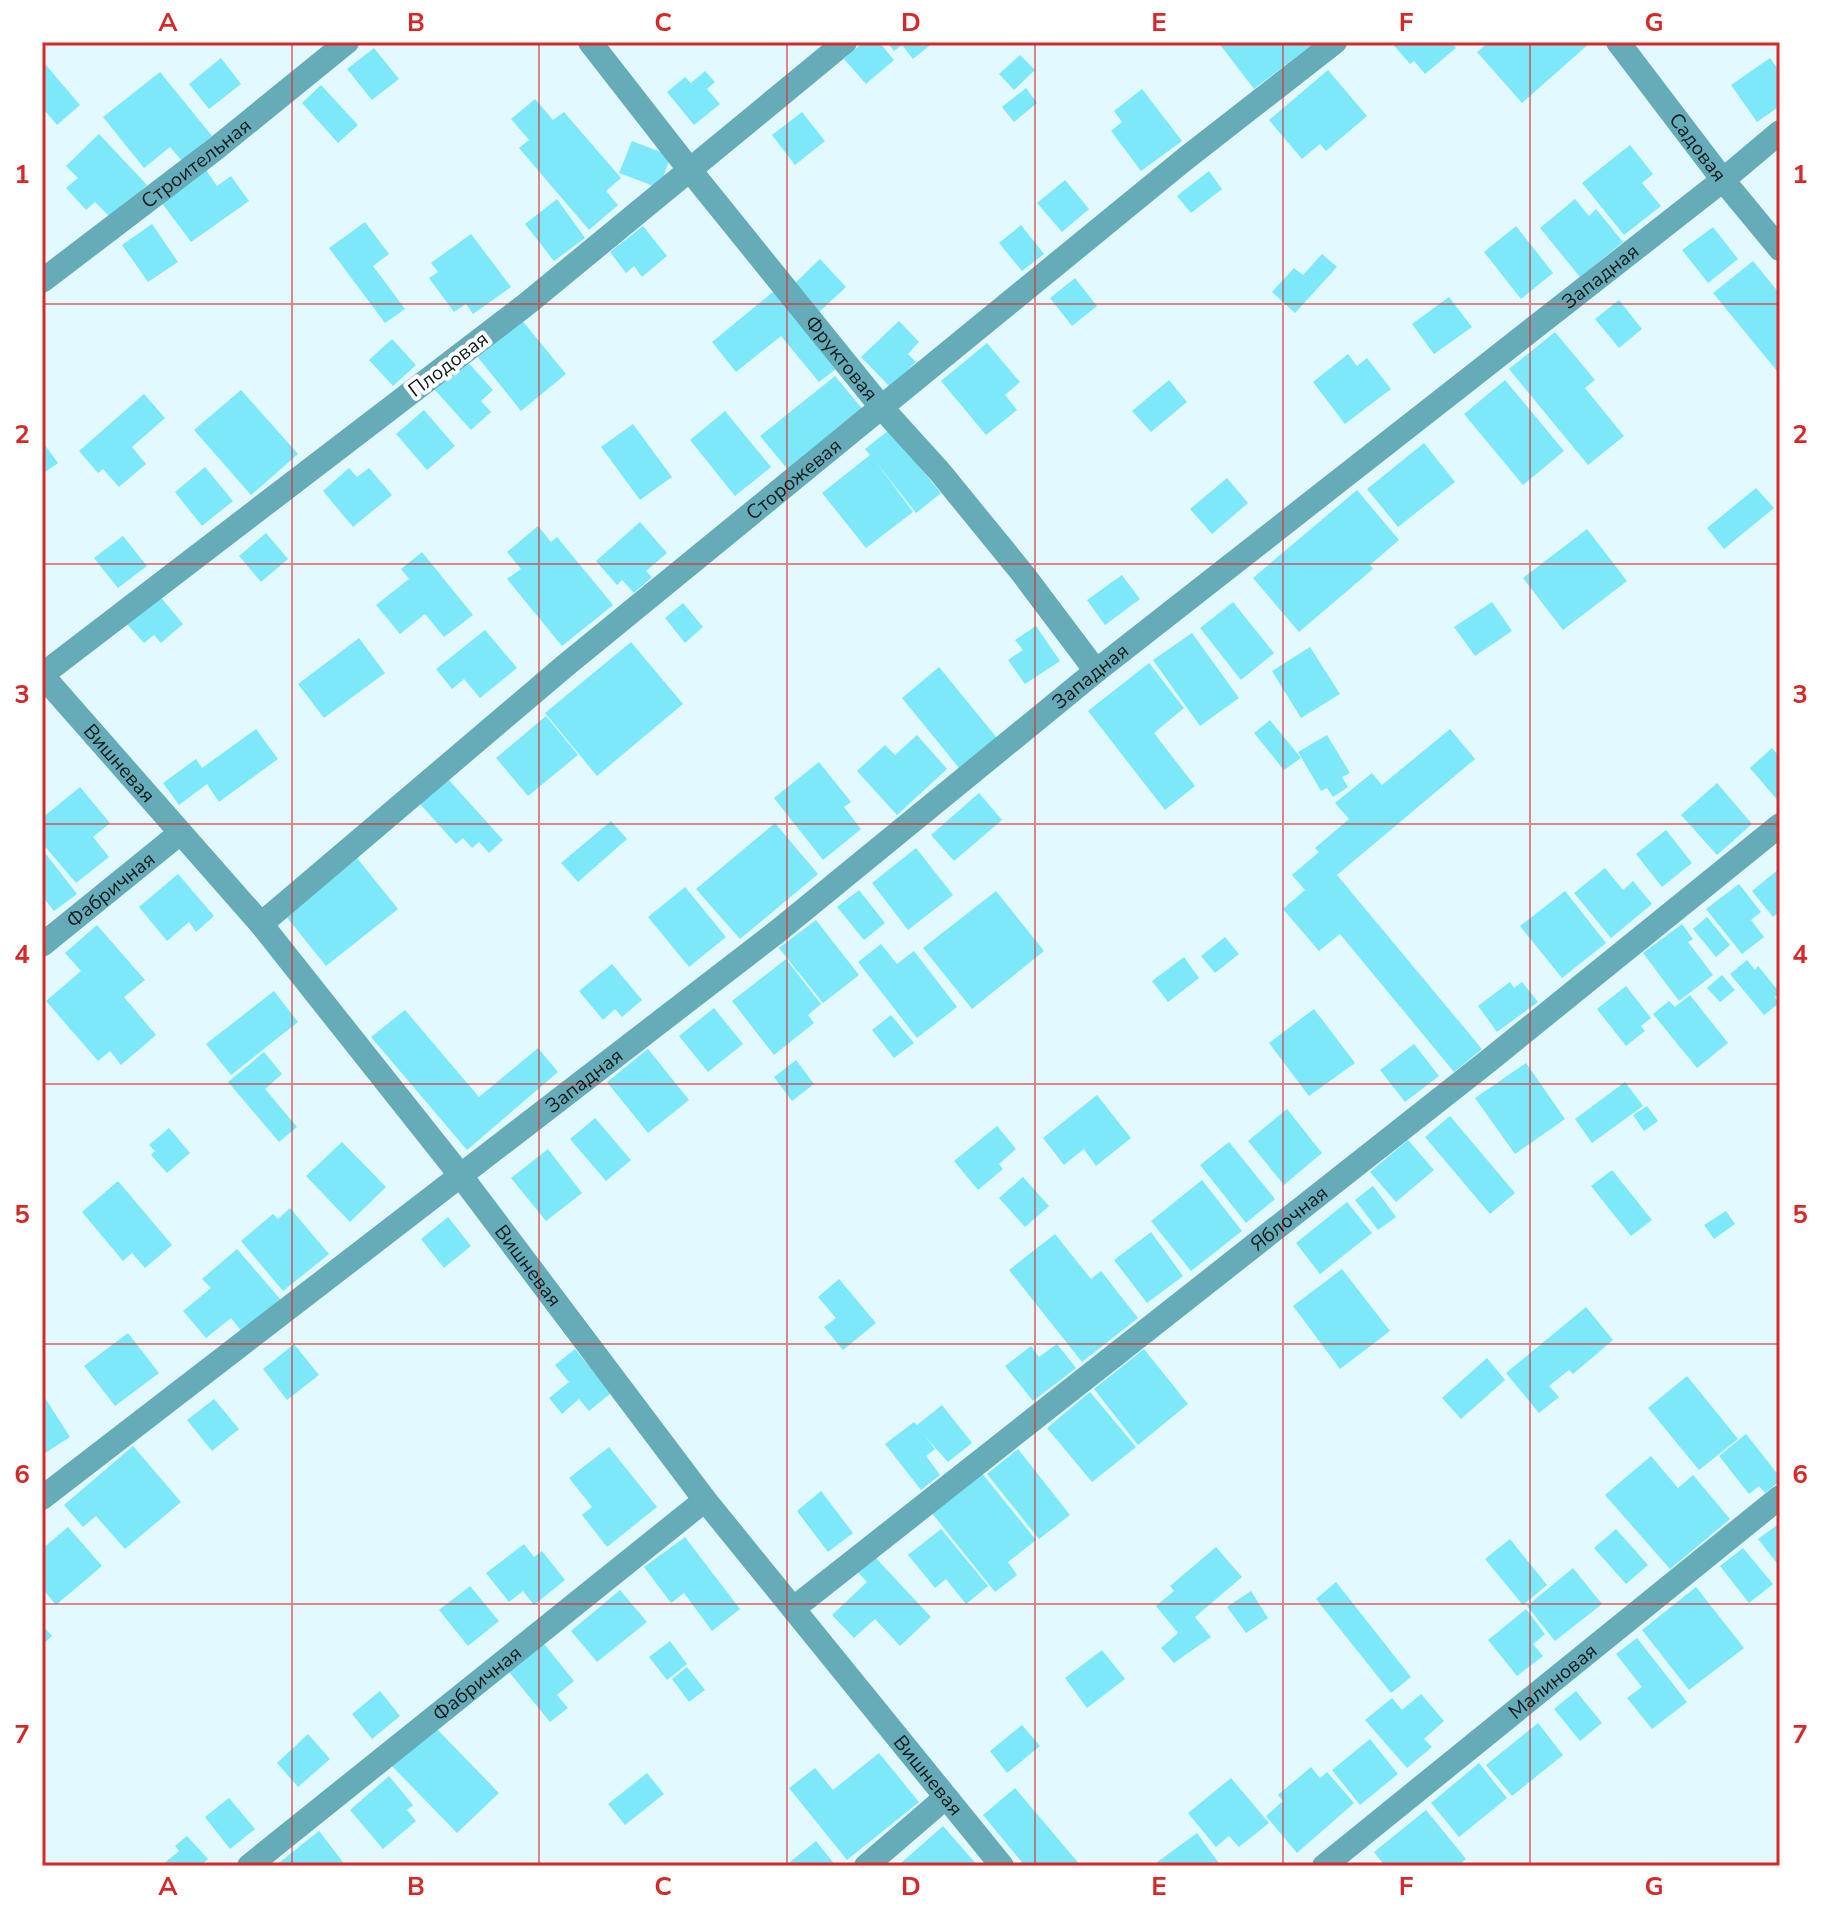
<svg xmlns="http://www.w3.org/2000/svg" width="1822" height="1908" viewBox="0 0 1822 1908" font-family="'Nunito Sans',sans-serif">
<rect width="100%" height="100%" fill="#e2faff"/>
<path fill="#7de8fa" d="M863 42H879L894 60 866 84 844 59Z
M887 42H934L913 59 902 45 894 51Z
M1218 42H1312L1313 44 1254 89Z
M1391 42H1451L1456 48 1425 74 1414 61 1410 64Z
M1489 42H1591L1522 103 1477 52Z
M374 48 399 79 372 100 347 69Z
M1020 55 1035 70 1014 90 999 74Z
M221 58 241 84 209 109 189 84Z
M1770 58 1780 72V106L1757 122 1731 85Z
M45 64 80 105 57 125 46 112 42 115V66Z
M1328 70 1367 116 1326 151 1320 144 1302 159 1269 120Z
M705 71 715 82 707 89 720 104 694 125 667 92 685 77 691 83Z
M160 72 212 136 182 161 170 147 144 168 103 117Z
M321 85 358 125 338 143 302 103Z
M1026 88 1037 103 1014 122 1002 107Z
M1142 89 1182 141 1141 171 1111 131 1122 122 1114 111Z
M535 99 553 120 564 112 621 178 606 191 618 205 589 230 519 148 529 140 511 119Z
M802 112 825 141 795 165 772 135Z
M99 134 147 185 111 218 95 202 86 210 66 188 78 178 66 166Z
M632 141 671 156 659 188 619 173Z
M1630 145 1653 174 1642 183 1661 206 1624 235 1582 183Z
M206 170 217 186 231 176 249 201 191 242 161 202Z
M1209 171 1222 189 1191 213 1177 196Z
M1065 180 1089 209 1062 232 1037 203Z
M557 199 585 238 554 261 525 224Z
M1575 199 1589 216 1596 209 1623 242 1580 277 1540 228Z
M365 222 389 254 373 266 405 309 385 323 329 248Z
M152 224 178 262 148 282 122 245Z
M1021 225 1044 254 1022 271 999 243Z
M643 226 667 256 642 277 634 266 626 273 610 252Z
M1516 226 1553 273 1521 299 1484 252Z
M1713 227 1738 259 1708 283 1682 250Z
M471 234 511 287 473 314 466 304 454 312 429 278 438 272 431 263Z
M1322 254 1337 267 1295 313 1272 292 1294 268 1303 275Z
M820 259 846 287 818 313 793 285Z
M1753 261 1780 294V368L1777 371 1713 293Z
M1075 278 1097 306 1072 326 1050 298Z
M779 287 841 365 819 382 781 336 736 372 712 342Z
M1449 297 1472 327 1434 354 1412 324Z
M1619 300 1642 329 1619 348 1595 319Z
M521 319 566 374 521 411 476 355Z
M899 321 919 342 908 354 916 362 890 387 861 357Z
M1555 332 1595 380 1585 388 1624 436 1588 465 1509 369Z
M392 339 416 365 393 386 369 360Z
M987 343 1020 382 1005 395 1017 410 986 435 941 381Z
M1348 354 1357 366 1367 358 1391 389 1345 424 1313 382Z
M466 360 493 390 481 401 491 412 471 430 434 389Z
M835 376 865 412 790 472 760 436Z
M1169 380 1187 402 1151 432 1132 411Z
M1505 380 1564 451 1523 485 1464 414Z
M241 390 298 454 251 495 194 430Z
M144 394 165 418 132 447 146 464 119 487 103 469 98 473 79 451Z
M424 410 455 446 427 470 396 434Z
M725 411 771 467 735 496 690 440Z
M633 424 672 477 640 500 601 447Z
M889 430 941 493 916 513 876 462 913 512 866 548 822 493 870 455 865 449Z
M42 441 58 463 42 474Z
M1424 443 1455 482 1398 527 1367 489Z
M205 467 233 501 202 526 175 492Z
M349 468 357 477 369 468 392 495 353 527 323 491Z
M1227 478 1248 503 1212 534 1190 509Z
M1756 488 1774 508 1724 549 1707 528Z
M1357 490 1399 540 1370 565 1373 569 1299 632 1253 578Z
M640 522 667 553 646 571 652 577 634 593 622 580 617 585 596 561Z
M538 526 551 542 557 537 613 605 562 646 507 579 521 569 507 552Z
M1587 529 1627 581 1563 630 1523 578Z
M266 533 288 559 261 582 239 556Z
M123 536 147 566 118 588 94 558Z
M422 552 473 615 444 637 425 614 400 634 376 605 409 579 401 569Z
M1122 575 1140 599 1105 625 1087 600Z
M158 594 183 624 161 643 154 635 144 643 125 622Z
M1233 602 1274 653 1241 680 1200 628Z
M1492 602 1512 631 1475 656 1454 627Z
M683 603 703 627 685 643 665 618Z
M1036 626 1060 661 1025 684 1008 660 1023 650 1015 640Z
M485 630 517 668 480 698 464 679 452 689 436 669Z
M1192 633 1239 698 1200 726 1153 660Z
M359 638 385 673 324 718 298 684Z
M631 642 683 704 597 776 545 713Z
M1310 647 1340 694 1301 718 1272 671Z
M1149 663 1184 708 1154 733 1195 786 1165 810 1088 711Z
M939 667 997 738 960 769 902 698Z
M546 716 578 755 528 796 496 758Z
M1270 720 1301 758 1284 770 1254 733Z
M256 729 278 759 219 802 207 784 179 805 163 783 196 759 202 768Z
M1450 729 1475 759 1337 875 1482 1049 1454 1072 1340 934 1319 951 1283 909 1305 890 1292 875 1319 852 1315 848 1349 819 1335 803 1372 773 1382 785Z
M917 735 947 769 897 815 857 771 885 745 895 755Z
M1327 735 1350 773 1342 777 1348 787 1333 797 1327 788 1321 791 1298 752Z
M1772 748 1780 757V803L1750 768Z
M819 762 851 802 844 807 861 829 823 860 774 798Z
M448 779 503 840 489 853 479 842 472 848 463 838 456 844 420 804Z
M1717 783 1752 824 1717 855 1681 815Z
M80 787 110 823 93 837 109 857 76 883 42 843V818Z
M979 793 1002 820 954 861 931 835Z
M611 821 627 839 578 882 561 863Z
M775 823 818 874 740 939 696 889Z
M1666 830 1692 863 1662 887 1636 854Z
M916 848 953 895 908 930 872 883Z
M42 849 77 894 54 911 42 896Z
M357 858 398 909 326 966 285 915Z
M1605 868 1623 890 1633 881 1652 904 1611 938 1574 893Z
M1780 868V911L1773 917 1752 891Z
M178 874 214 916 196 932 189 922 167 941 139 907Z
M1739 884 1761 912 1751 920 1764 937 1742 954 1706 909Z
M685 887 726 937 689 967 648 917Z
M859 890 885 923 864 940 837 907Z
M996 891 1044 951 972 1009 923 948Z
M1565 891 1606 943 1562 978 1520 926Z
M1707 917 1730 945 1716 957 1693 929Z
M816 920 859 975 823 1003 779 948Z
M1682 924 1693 939 1688 942 1713 975 1679 1001 1643 953Z
M97 925 145 980 124 997 156 1035 121 1065 110 1051 98 1061 46 1001 81 971 65 953Z
M1225 937 1239 954 1215 973 1201 956Z
M881 944 897 964 914 951 957 1007 917 1038 858 962Z
M1184 957 1199 978 1168 1002 1152 981Z
M786 959 821 1004 808 1015 814 1023 774 1055 732 1001Z
M1747 960 1755 970 1758 966 1780 993 1775 997 1779 1003 1764 1015 1730 974Z
M612 964 642 1000 622 1017 615 1009 603 1020 579 991Z
M1722 975 1735 990 1720 1002 1707 988Z
M1510 982 1514 988 1522 982 1538 1002 1497 1032 1478 1006Z
M1626 986 1651 1018 1641 1026 1645 1031 1626 1046 1597 1009Z
M274 991 298 1022 231 1075 206 1044Z
M1690 995 1728 1043 1697 1068 1653 1014 1669 1001 1675 1007Z
M714 1008 743 1044 708 1072 679 1036Z
M1314 1009 1355 1063 1309 1096 1269 1043Z
M405 1010 479 1097 538 1048 558 1072 467 1150 371 1037Z
M891 1015 914 1043 894 1058 872 1030Z
M1414 1044 1439 1076 1405 1102 1380 1070Z
M648 1049 689 1100 648 1133 607 1082Z
M264 1052 282 1074 265 1089 297 1127 279 1142 228 1082Z
M796 1060 814 1084 792 1101 774 1077Z
M1526 1063 1565 1119 1515 1154 1475 1098Z
M1625 1082 1643 1106 1592 1143 1575 1119Z
M1097 1095 1131 1138 1096 1166 1084 1149 1064 1165 1043 1138Z
M1647 1106 1658 1121 1644 1131 1633 1115Z
M1287 1109 1322 1153 1284 1185 1248 1141Z
M1450 1116 1515 1193 1490 1214 1425 1137Z
M595 1118 631 1160 606 1181 570 1139Z
M997 1126 1016 1149 999 1164 1003 1169 978 1190 954 1161Z
M169 1128 190 1153 167 1173 151 1155 155 1151 149 1145Z
M1408 1140 1434 1170 1396 1202 1370 1172Z
M342 1142 386 1187 350 1222 306 1176Z
M1229 1142 1275 1199 1246 1223 1200 1165Z
M548 1149 582 1193 546 1221 511 1178Z
M1612 1170 1652 1220 1631 1236 1591 1186Z
M1023 1177 1049 1206 1025 1227 999 1198Z
M1202 1180 1242 1231 1191 1271 1151 1221Z
M118 1181 172 1245 145 1268 132 1253 123 1261 82 1212Z
M1373 1186 1396 1217 1378 1230 1355 1200Z
M1347 1202 1372 1233 1320 1274 1296 1243Z
M290 1208 329 1254 283 1291 241 1241 273 1214 278 1219Z
M1726 1211 1735 1224 1714 1239 1704 1225Z
M448 1217 471 1246 444 1268 421 1239Z
M1151 1232 1183 1276 1147 1303 1114 1260Z
M1055 1234 1091 1279 1101 1271 1138 1318 1082 1362 1009 1270Z
M237 1249 281 1300 243 1333 231 1318 206 1338 183 1311 211 1288 202 1279Z
M1342 1269 1390 1331 1340 1369 1293 1306Z
M839 1279 876 1323 843 1350 824 1327 836 1318 818 1297Z
M1586 1307 1613 1340 1573 1374 1569 1370 1549 1386 1559 1397 1539 1413 1506 1373Z
M128 1333 159 1373 115 1406 84 1366Z
M294 1344 319 1375 287 1400 263 1369Z
M1057 1344 1076 1368 1033 1401 1005 1366 1031 1346 1039 1357Z
M575 1349 611 1393 589 1411 579 1399 562 1414 549 1398 569 1382 555 1365Z
M1144 1349 1188 1404 1138 1445 1094 1389Z
M1487 1358 1505 1380 1461 1419 1442 1398Z
M1687 1376 1738 1439 1699 1470 1648 1408Z
M1090 1392 1136 1447 1092 1482 1047 1428Z
M45 1398 70 1437 42 1455V1400Z
M214 1399 239 1429 212 1451 187 1420Z
M942 1405 972 1443 948 1462 924 1435 935 1449 926 1456 940 1475 921 1490 885 1444 914 1422 917 1425Z
M1746 1434 1780 1477V1481L1765 1493 1759 1486 1749 1494 1719 1456Z
M133 1446 181 1502 125 1549 96 1516 83 1527 64 1505Z
M609 1447 657 1507 607 1547 582 1515 592 1507 569 1478Z
M1018 1449 1070 1515 1039 1539 987 1474Z
M1651 1456 1678 1488 1693 1475 1730 1519 1670 1569 1605 1495Z
M981 1472 1036 1540 1008 1562 1017 1575 995 1592 931 1512Z
M821 1491 853 1533 828 1552 797 1511Z
M1780 1523V1567L1758 1539Z
M68 1527 102 1566 56 1605 42 1588V1549Z
M941 1529 988 1586 966 1604 946 1579 935 1588 908 1555Z
M1616 1529 1648 1565 1626 1584 1594 1548Z
M685 1537 740 1609 712 1631 684 1593 671 1603 644 1567Z
M1510 1539 1547 1585 1523 1605 1485 1559Z
M524 1544 534 1557 542 1551 565 1580 534 1605 523 1591 509 1602 486 1573Z
M1216 1547 1242 1577 1195 1617 1211 1637 1174 1663 1161 1648 1178 1633 1156 1606 1174 1591 1170 1586Z
M1743 1548 1773 1584 1749 1603 1720 1566Z
M873 1555 931 1617 900 1646 875 1619 854 1638 832 1615 867 1582 857 1571Z
M1573 1568 1602 1604 1555 1641 1527 1606Z
M1336 1582 1411 1677 1391 1693 1316 1599Z
M470 1586 499 1621 468 1646 439 1610Z
M1696 1587 1744 1648 1689 1690 1642 1630Z
M620 1590 647 1622 597 1662 571 1631Z
M1251 1591 1268 1618 1246 1633 1227 1607Z
M1526 1609 1545 1634 1533 1644 1543 1656 1517 1676 1488 1640Z
M42 1625 52 1636 42 1645Z
M1637 1638 1687 1702 1652 1729 1627 1698 1642 1687 1616 1654Z
M540 1639 574 1681 557 1695 568 1708 550 1722 505 1667Z
M670 1641 687 1664 667 1680 649 1657Z
M1102 1650 1125 1679 1087 1708 1065 1678Z
M687 1667 705 1690 689 1702 672 1679Z
M380 1691 400 1716 372 1739 352 1714Z
M1576 1691 1602 1723 1580 1741 1554 1709Z
M1421 1694 1444 1721 1424 1739 1432 1747 1407 1768 1365 1720 1392 1698 1402 1710Z
M1538 1723 1563 1755 1512 1796 1486 1765Z
M433 1725 499 1793 457 1833 391 1765Z
M1022 1725 1040 1746 1007 1773 990 1751Z
M308 1734 330 1759 298 1787 277 1763Z
M1370 1739 1398 1774 1360 1805 1332 1770Z
M879 1753 919 1802 847 1860 789 1788 815 1768 833 1790Z
M1479 1763 1507 1798 1459 1837 1431 1803Z
M1311 1767 1320 1778 1327 1772 1354 1803 1297 1853 1266 1816 1283 1801 1278 1795Z
M647 1773 664 1794 625 1825 608 1804Z
M389 1776 413 1805 407 1810 416 1821 383 1849 350 1810Z
M1231 1778 1269 1823 1239 1847 1229 1836 1216 1847 1188 1813Z
M1015 1788 1081 1866H1025L983 1815Z
M229 1798 255 1829 230 1849 205 1817Z
M1426 1810 1466 1859 1458 1866H1385L1374 1852Z
M943 1826 978 1866H902L900 1864Z
M319 1831 346 1866H275Z
M1197 1833 1221 1866H1152Z
M187 1836 208 1859 200 1866H161L179 1851 175 1846Z
M816 1841 836 1866H785Z"/>
<g fill="none" stroke-linecap="round" stroke-linejoin="round">
<g stroke="#66acb8" stroke-width="24">
<path id="s1" d="M590 42 689 169 882 408 940 472 1023 574 1096 671"/>
<path id="s2" d="M845 42 528 303 42 675 261 924 461 1176 705 1500 1002 1866"/>
<path id="s3" d="M1618 42 1723 180 1780 249"/>
<path id="s4" d="M42 281 214 150 347 42"/>
<path id="s5" d="M261 924 566 665 1185 159 1335 42"/>
<path id="s6" d="M42 945 179 834"/>
<path id="s7" d="M42 1498 778 931 1096 671 1723 180 1780 132"/>
<path id="s8" d="M794 1608 1487 1062 1780 825"/>
<path id="s9" d="M249 1866 705 1500"/>
<path d="M866 1866 945 1798"/>
<path id="s10" d="M1324 1866 1780 1497"/>
</g>
</g>
<path fill="none" stroke="#d62828" stroke-width="2" stroke-opacity="0.55" d="M292 42V1866M539 42V1866M787 42V1866M1035 42V1866M1283 42V1866M1530 42V1866M42 304H1780M42 564H1780M42 824H1780M42 1084H1780M42 1344H1780M42 1604H1780"/>
<g text-anchor="middle" stroke-width="8" stroke-linejoin="round" paint-order="stroke">
<g font-size="20" fill="#0c1b1e" stroke="#fff">
<text dy="7" stroke="none"><textPath href="#s3" startOffset="132">Садовая</textPath></text>
<text dy="7" stroke="none"><textPath href="#s4" startOffset="194">Строительная</textPath></text>
<text dy="7" stroke="none"><textPath href="#s7" startOffset="1980">Западная</textPath></text>
<text dy="7" stroke="none"><textPath href="#s1" startOffset="404">Фруктовая</textPath></text>
<text transform="translate(448 364) rotate(-37)" y="7">Плодовая</text>
<text dy="7" stroke="none"><textPath href="#s5" startOffset="694">Сторожевая</textPath></text>
<text dy="7" stroke="none"><textPath href="#s7" startOffset="1332">Западная</textPath></text>
<text dy="7" stroke="none"><textPath href="#s2" startOffset="1140">Вишневая</textPath></text>
<text dy="7" stroke="none"><textPath href="#s6" startOffset="88">Фабричная</textPath></text>
<text dy="7" stroke="none"><textPath href="#s7" startOffset="684">Западная</textPath></text>
<text dy="7" stroke="none"><textPath href="#s8" startOffset="630">Яблочная</textPath></text>
<text dy="7" stroke="none"><textPath href="#s2" startOffset="1788">Вишневая</textPath></text>
<text dy="7" stroke="none"><textPath href="#s10" startOffset="294">Малиновая</textPath></text>
<text dy="7" stroke="none"><textPath href="#s9" startOffset="292">Фабричная</textPath></text>
<text dy="7" stroke="none"><textPath href="#s2" startOffset="2436">Вишневая</textPath></text>
</g>
</g>
<rect width="1822" height="1908" fill="none" stroke="#ffffff" stroke-width="88"/>
<rect x="44" y="44" width="1734" height="1820" fill="none" stroke="#d62828" stroke-width="3"/>
<g font-size="26" text-anchor="middle" font-weight="bold" fill="#d62828">
<text x="168" y="31">A</text>
<text x="416" y="31">B</text>
<text x="663" y="31">C</text>
<text x="911" y="31">D</text>
<text x="1159" y="31">E</text>
<text x="1406" y="31">F</text>
<text x="1654" y="31">G</text>
<text x="22" y="183">1</text>
<text x="1800" y="183">1</text>
<text x="22" y="443">2</text>
<text x="1800" y="443">2</text>
<text x="22" y="703">3</text>
<text x="1800" y="703">3</text>
<text x="22" y="963">4</text>
<text x="1800" y="963">4</text>
<text x="22" y="1223">5</text>
<text x="1800" y="1223">5</text>
<text x="22" y="1483">6</text>
<text x="1800" y="1483">6</text>
<text x="22" y="1743">7</text>
<text x="1800" y="1743">7</text>
<text x="168" y="1895">A</text>
<text x="416" y="1895">B</text>
<text x="663" y="1895">C</text>
<text x="911" y="1895">D</text>
<text x="1159" y="1895">E</text>
<text x="1406" y="1895">F</text>
<text x="1654" y="1895">G</text>
</g>
</svg>
